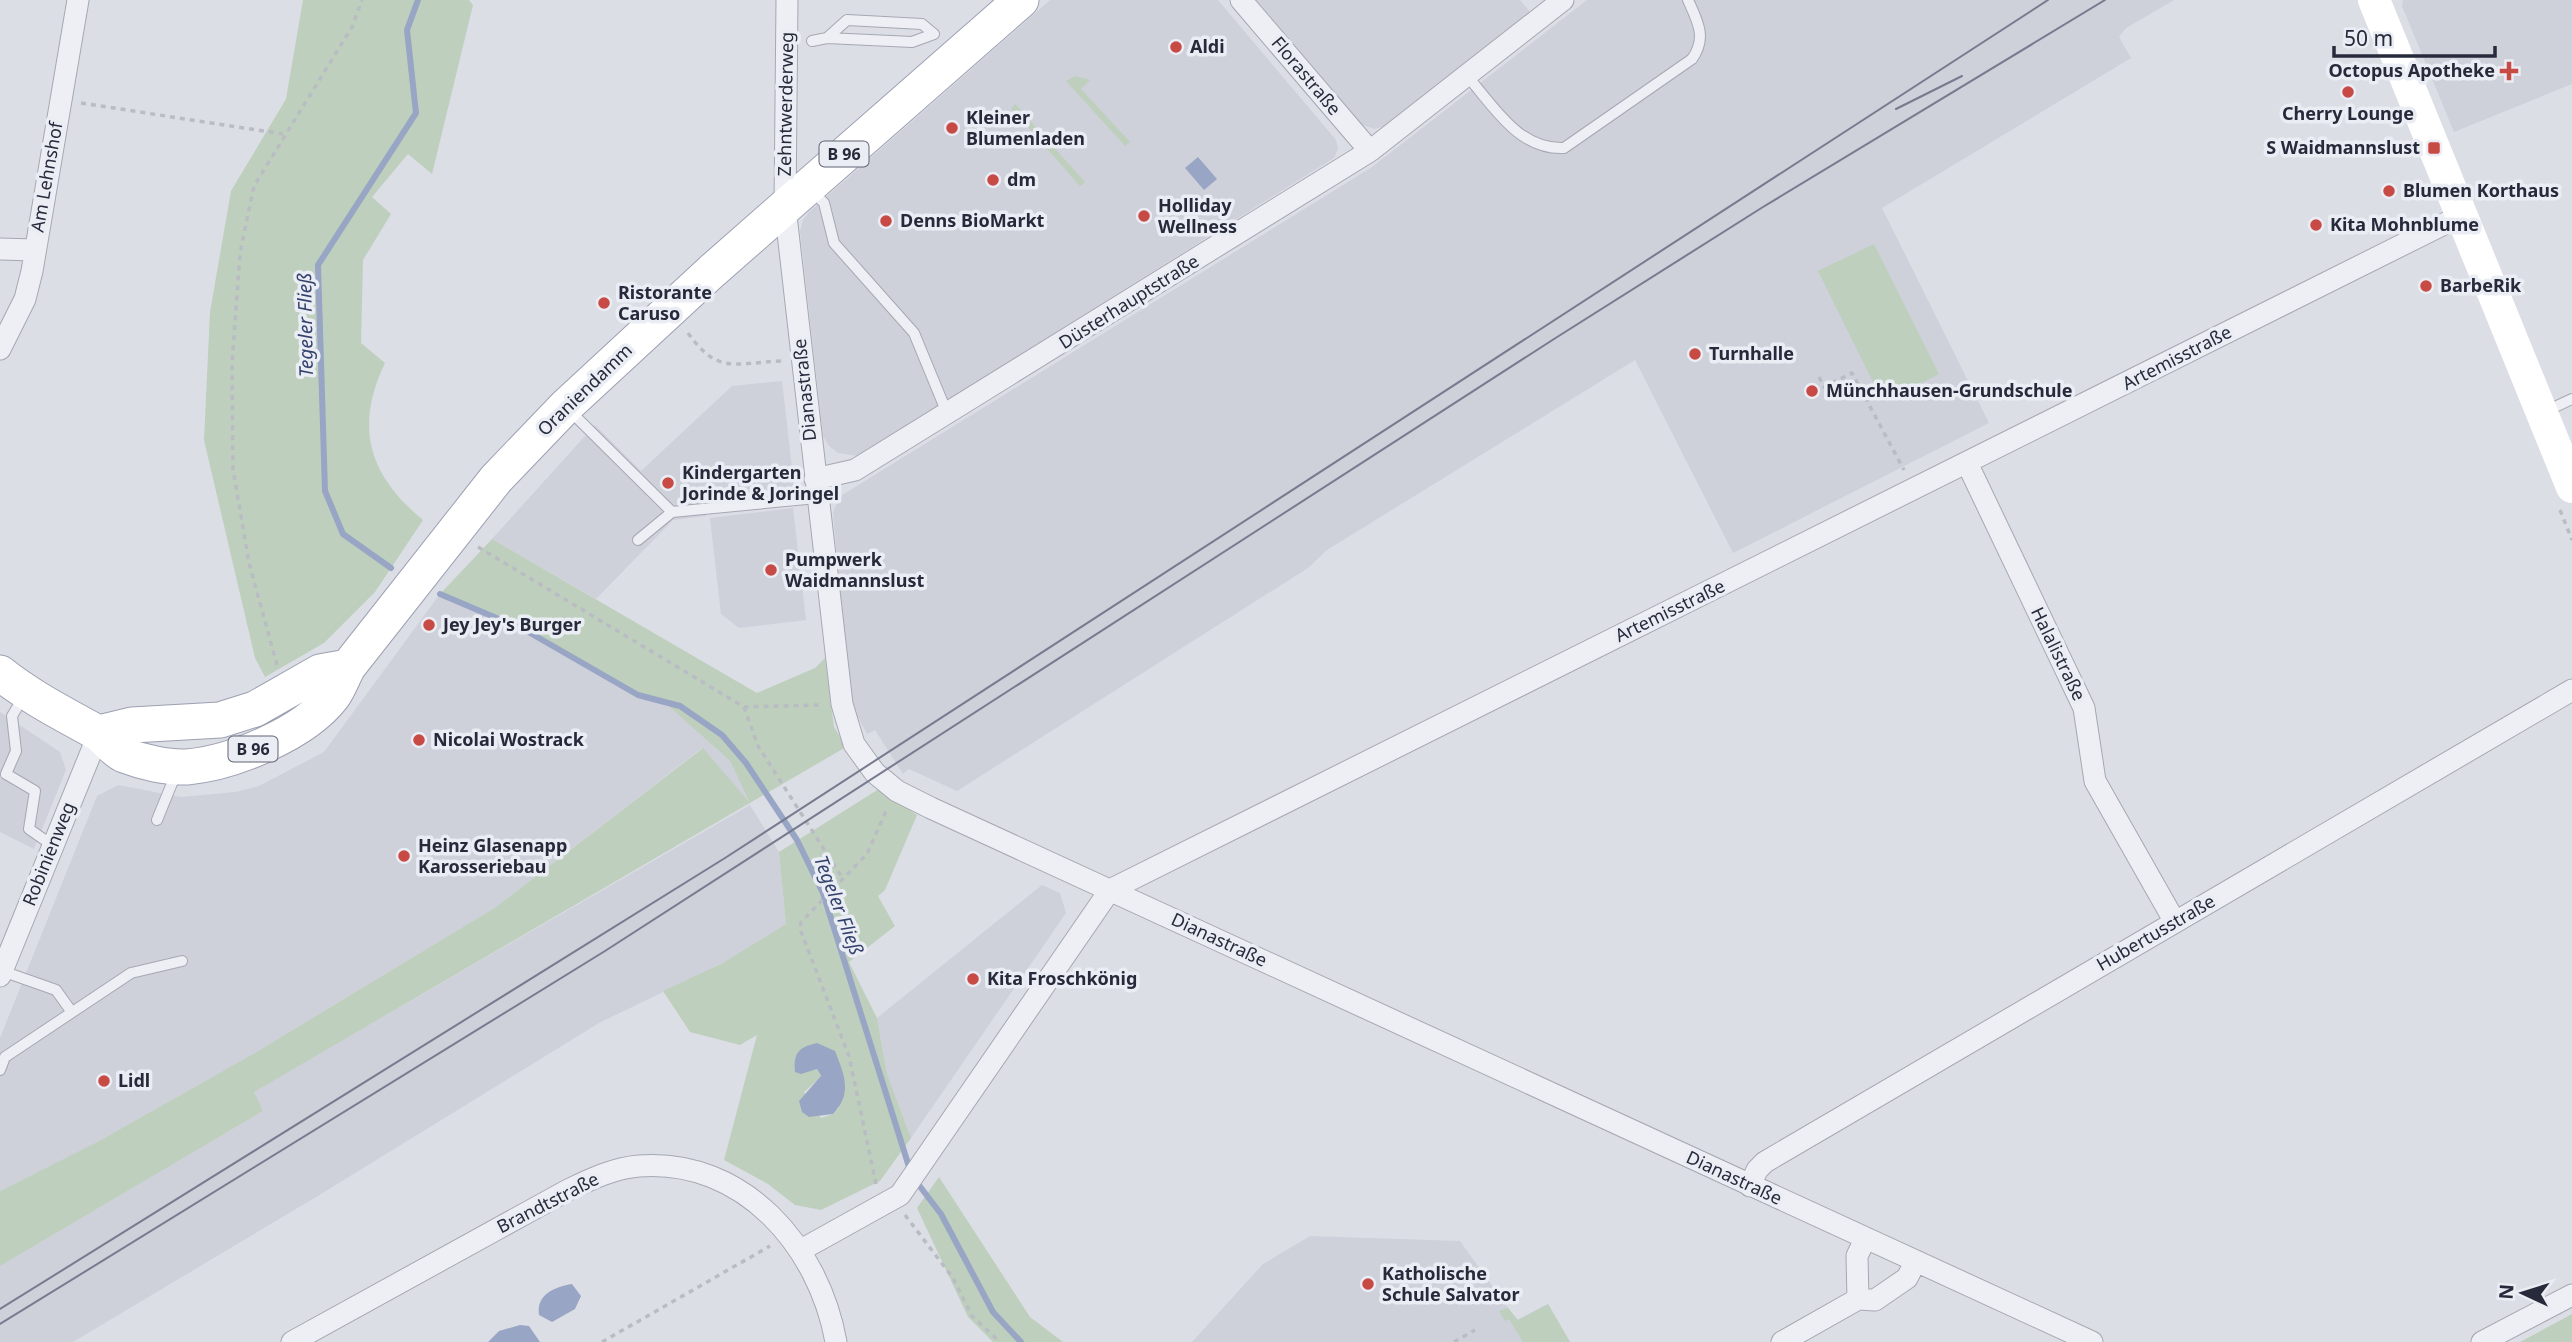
<svg xmlns="http://www.w3.org/2000/svg" width="2572" height="1342" viewBox="0 0 2572 1342" font-family="'Noto Sans',sans-serif">
<rect width="100%" height="100%" fill="#dcdee6"/>
<path fill="#ced0da" d="M1050 0H1218L1336 140 1338 149 1334 158 858 456 838 453 829 446 823 436 800 231 803 220 809 212Z
M1256 0H1520L1530 12 1385 126 1375 129 1362 125Z
M1587 0H2174L2126 28 2119 37 2131 58 1882 208 1989 423 1733 553 1635 360 1327 550 1308 568 957 791 909 769 903 774 875 730 867 734 850 702 833 513 839 497 1372 167Z
M2403 0H2572V84L2454 132 2402 6Z
M782 381 795 494 706 504V516L673 520 596 599 492 539 595 425 641 471 732 386Z
M793 508 806 620 739 628 721 614 710 518Z
M440 594 525 630 638 695 664 702 730 761 750 805 779 852 786 924 721 964 599 1023 316 1197 73 1342H0V1266L263 1111 253 1092 750 805 702 748 496 907 253 1054 99 1141 0 1191V1038L97 796 118 785 181 797 235 792 259 786 324 752Z
M0 712 60 752 66 770 34 849 0 832Z
M1042 885 1060 893 1066 913 911 1138 887 1074 877 1018Z
M1310 1236 1460 1241 1517 1320 1548 1304 1570 1342H1192L1263 1264Z"/>
<path fill="#becfbd" fill-rule="evenodd" d="M303 0H469L473 5 432 174 408 154 372 197 391 214 363 260 361 343 385 363C354 428 369 475 423 520L375 592 324 643 265 677 255 658 204 440 210 312 231 191 286 99Z
M1075 76 1090 80 1081 89 1130 142 1125 146 1066 81Z
M1015 104 1085 182 1080 186 1011 108Z
M1874 244 1939 374 1883 402 1818 271Z
M492 539 757 693 815 668 825 658 834 727 846 747 254 1092 263 1111 0 1266V1191L99 1141 253 1054 496 907 703 748 749 802 730 761 664 702 638 695 525 630 440 594Z
M882 787 894 800 917 815 885 890 878 896 895 926 849 962 877 1018 887 1074 911 1138 880 1181 821 1210 795 1205 768 1184 724 1160 757 1035 740 1045 690 1032 663 991 721 964 786 924 779 852ZM835 1051 839 1108 833 1114 821 1118 804 1092 821 1077 817 1069 807 1071Z
M939 1177 1030 1317 1063 1342H993L968 1317 917 1208Z
M1548 1304 1570 1342H1523L1509 1319 1505 1321 1499 1311 1508 1308 1518 1320Z
M2572 1314V1342H2520Z"/>
<path fill="#98a5c5" d="M1198 157 1217 179 1204 190 1185 168Z
M817 1043 835 1051C844 1074 853 1093 833 1114L809 1117 802 1112 799 1101 821 1076 817 1069 801 1074 795 1072C793 1053 799 1047 817 1043Z
M572 1284 581 1296 575 1309 552 1322 539 1315C536 1295 554 1287 572 1284Z
M520 1325 529 1326 540 1342H488L499 1331Z"/>
<g fill="none" stroke-linecap="round" stroke-linejoin="round">
<path stroke="#98a5c5" stroke-width="6" d="M391 568 343 534 325 491 318 265 416 113 407 30 418 0
M440 594 525 630 638 695 680 706 722 735 746 763 797 840 823 893 910 1170
M915 1180 941 1214 993 1312 1021 1342"/>
<defs>
<path id="lane" d="M827 38 912 42 934 34
M812 41 827 38 847 20 922 24 934 34
M1468 77C1495 108 1519 150 1564 148L1692 59C1707 38 1698 22 1688 0
M811 190 824 203 834 243 914 333 947 413
M568 409 672 512 638 540
M2544 412 2572 399
M672 512 817 498
M24 696 12 716 16 751 6 774 35 791 29 829 52 845
M157 820 177 771
M2 971 56 990 71 1011
M0 1070 5 1057 131 973 182 961"/>
<path id="street" d="M787 0 785 207 842 704 854 744 875 773 897 791 931 808 2092 1342
M1241 0 1370 151
M0 249 34 250
M0 349 25 299 32 271 78 0
M1967 463 2084 708 2095 781 2175 922
M815 479 855 470 1370 151 1563 0
M0 976 99 733
M1750 1186 1757 1170 1765 1162 2572 690
M801 1250 900 1195 1110 890 2462 215
M1858 1299 1857 1256 1865 1239
M292 1342 568 1190C591 1179 614 1168 639 1166 744 1158 819 1247 836 1342
M1782 1342 1858 1299 1875 1300 1907 1278 1916 1261
M2482 1342 2572 1295"/>
<path id="primary" d="M0 673C30 697 62 713 96 732 106 738 113 750 124 755 142 762 168 768 187 767 233 763 305 733 333 696 339 688 343 676 348 667L496 479 566 406 712 271 1021 0
M99 733 132 725 220 720 255 709 320 672 348 667"/>
</defs>
<use href="#lane" stroke="#a5a8b3" stroke-width="12"/>
<use href="#street" stroke="#a5a8b3" stroke-width="23"/>
<use href="#primary" stroke="#9ca0b1" stroke-width="37"/>
<path stroke="#babcc4" stroke-width="3.5" stroke-dasharray="5 5" stroke-linecap="butt" d="M81 103 283 134
M688 333C718 375 734 363 781 361
M1819 377 1824 387 1852 373 1904 470
M2560 510 2572 540
M478 547 744 707 821 705
M277 665 249 563 233 469 232 364 240 253 254 186 352 27 362 0
M744 707 758 746 843 879
M876 1184 849 1056 800 929 801 922 867 854 887 809
M905 1215 953 1278 972 1316 1000 1342
M602 1342 770 1246
M1454 1342 1475 1330"/>
<use href="#lane" stroke="#eeeff4" stroke-width="10"/>
<use href="#street" stroke="#eeeff4" stroke-width="21"/>
<path stroke="#fff" stroke-width="32" d="M2374 0 2572 487"/>
<use href="#primary" stroke="#fff" stroke-width="35"/>
<path stroke="#767b8e" stroke-width="2" d="M1896 109 1962 76
M0 1309 725 858 2048 0
M0 1324 605 951 1554 339 1763 207 2105 0"/>
</g>
<g fill="#c84a44" stroke="#ebedf4" stroke-width="2.5">
<circle cx="1176" cy="47" r="7"/>
<path d="M2505.5 60.5h7v7h7v7h-7v7h-7v-7h-7v-7h7z"/>
<circle cx="2348" cy="92" r="7"/>
<circle cx="952" cy="128" r="7"/>
<rect x="2427" y="141" width="14" height="14" rx="3.5"/>
<circle cx="993" cy="180" r="7"/>
<circle cx="2389" cy="191" r="7"/>
<circle cx="1144" cy="216" r="7"/>
<circle cx="886" cy="221" r="7"/>
<circle cx="2316" cy="225" r="7"/>
<circle cx="2426" cy="286" r="7"/>
<circle cx="604" cy="303" r="7"/>
<circle cx="1695" cy="354" r="7"/>
<circle cx="1812" cy="391" r="7"/>
<circle cx="668" cy="483" r="7"/>
<circle cx="771" cy="570" r="7"/>
<circle cx="429" cy="625" r="7"/>
<circle cx="419" cy="740" r="7"/>
<circle cx="404" cy="856" r="7"/>
<circle cx="973" cy="979" r="7"/>
<circle cx="104" cy="1081" r="7"/>
<circle cx="1368" cy="1284" r="7"/>
</g>
<g text-anchor="middle" stroke-width="7" stroke-linejoin="round" paint-order="stroke">
<g fill="#ebedf4" stroke="#616472" stroke-width="2">
<rect x="819.5" y="141.5" width="49" height="25" rx="5"/>
<rect x="228.5" y="736.5" width="49" height="25" rx="5"/>
</g>
<g font-size="16" font-weight="bold" fill="#262a3b">
<text x="844" y="160">B 96</text>
<text x="253" y="755">B 96</text>
</g>
<g font-size="18" font-weight="bold" fill="#262a3b" stroke="#ebedf4" text-anchor="start">
<text x="1190" y="53">Aldi</text>
<text x="2495" y="77" text-anchor="end">Octopus Apotheke</text>
<text x="2348" y="120" text-anchor="middle">Cherry Lounge</text>
<text x="966" y="124">Kleiner<tspan x="966" dy="21">Blumenladen</tspan></text>
<text x="2420" y="154" text-anchor="end">S Waidmannslust</text>
<text x="1007" y="186">dm</text>
<text x="2403" y="197">Blumen Korthaus</text>
<text x="1158" y="212">Holliday<tspan x="1158" dy="21">Wellness</tspan></text>
<text x="900" y="227">Denns BioMarkt</text>
<text x="2330" y="231">Kita Mohnblume</text>
<text x="2440" y="292">BarbeRik</text>
<text x="618" y="299">Ristorante<tspan x="618" dy="21">Caruso</tspan></text>
<text x="1709" y="360">Turnhalle</text>
<text x="1826" y="397">Münchhausen-Grundschule</text>
<text x="682" y="479">Kindergarten<tspan x="682" dy="21">Jorinde &amp; Joringel</tspan></text>
<text x="785" y="566">Pumpwerk<tspan x="785" dy="21">Waidmannslust</tspan></text>
<text x="443" y="631">Jey Jey's Burger</text>
<text x="433" y="746">Nicolai Wostrack</text>
<text x="418" y="852">Heinz Glasenapp<tspan x="418" dy="21">Karosseriebau</tspan></text>
<text x="987" y="985">Kita Froschkönig</text>
<text x="118" y="1087">Lidl</text>
<text x="1382" y="1280">Katholische<tspan x="1382" dy="21">Schule Salvator</tspan></text>
</g>
<g font-size="18" fill="#262a3b" stroke="#ebedf4">
<text transform="translate(1306 76) rotate(50)" y="6">Florastraße</text>
<text transform="translate(786 104) rotate(-89)" y="6">Zehntwerderweg</text>
<text transform="translate(47 177) rotate(-80)" y="6">Am Lehnshof</text>
<text transform="translate(1129 302) rotate(-32)" y="6">Düsterhauptstraße</text>
<text transform="translate(2177 358) rotate(-27)" y="6">Artemisstraße</text>
<text transform="translate(585 390) rotate(-44)" y="6">Oraniendamm</text>
<text transform="translate(805 390) rotate(-96)" y="6">Dianastraße</text>
<text transform="translate(1670 611) rotate(-26)" y="6">Artemisstraße</text>
<text transform="translate(2058 654) rotate(64)" y="6">Halalistraße</text>
<text transform="translate(49 854) rotate(-68)" y="6">Robinienweg</text>
<text transform="translate(2156 933) rotate(-30)" y="6">Hubertusstraße</text>
<text transform="translate(1219 940) rotate(25)" y="6">Dianastraße</text>
<text transform="translate(1734 1178) rotate(25)" y="6">Dianastraße</text>
<text transform="translate(548 1203) rotate(-27)" y="6">Brandtstraße</text>
</g>
<g font-size="19" font-style="italic" fill="#33416d" stroke="#ebedf4">
<text transform="translate(305 325) rotate(-91)" y="7">Tegeler Fließ</text>
<text transform="translate(839 905) rotate(69)" y="7">Tegeler Fließ</text>
</g>
</g>
<g transform="translate(2523 1293) rotate(274)" stroke="#ebedf4" stroke-width="5" paint-order="stroke">
<path d="M0-5L12 26L0 18L-12 26Z" fill="#262a3b"/>
<text y="-10" font-size="19" font-weight="bold" text-anchor="middle" fill="#262a3b">N</text>
</g>
<path d="M2334 46v10h161v-10" fill="none" stroke="#262a3b" stroke-width="3.5"/>
<text x="2344" y="46" font-size="21" fill="#262a3b" stroke="#ebedf4" stroke-width="5" paint-order="stroke">50 m</text>
</svg>
